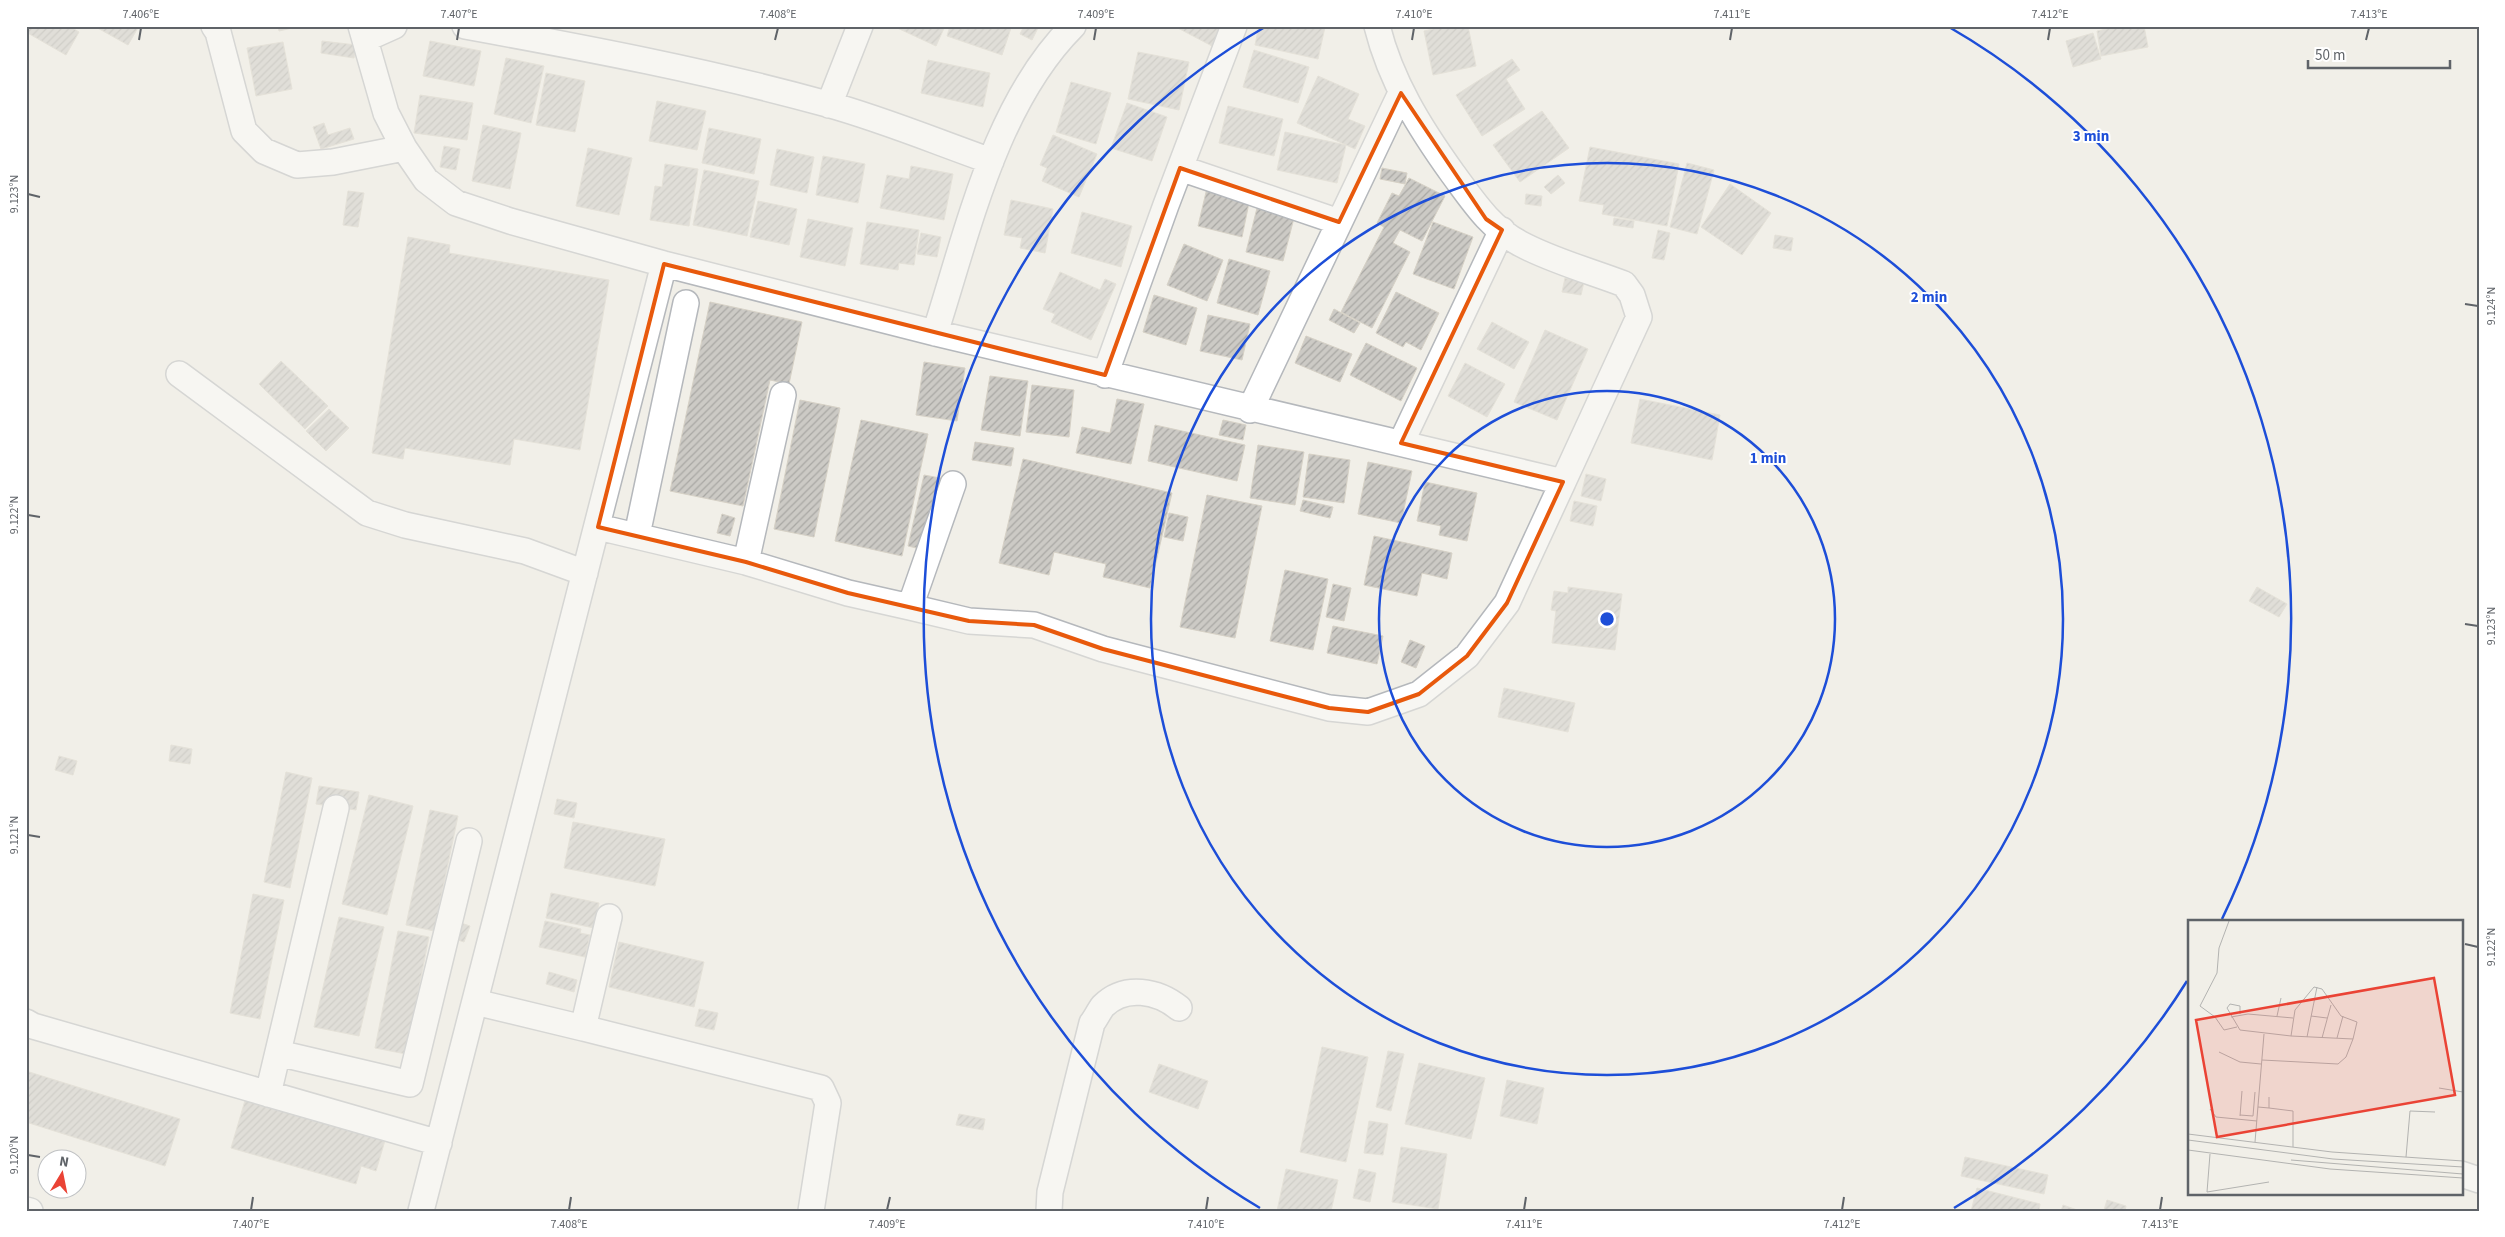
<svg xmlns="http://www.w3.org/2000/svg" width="2505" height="1237" viewBox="0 0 2505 1237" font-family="'Source Sans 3',sans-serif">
<defs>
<pattern id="building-hatch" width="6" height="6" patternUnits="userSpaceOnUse" patternTransform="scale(1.25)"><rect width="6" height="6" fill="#cccac5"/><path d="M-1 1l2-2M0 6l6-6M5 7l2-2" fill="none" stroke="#a9a8a4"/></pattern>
</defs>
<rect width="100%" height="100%" fill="#f1efe8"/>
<path fill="url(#building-hatch)" stroke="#d6d1c6" d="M28 26H69L79 32 66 55 26 32Z
M94 26H139L128 45Z
M278 26H301L279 31Z
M893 26H945L936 46Z
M950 26H1007L1011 28 1002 55 947 36Z
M1024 26H1039L1032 40 1020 34Z
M1174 26H1222L1212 46Z
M1259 26 1325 27 1318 59 1255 45Z
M1447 26H1468L1476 66 1433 75 1424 31Z
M2120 26H2144L2148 47 2101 56 2097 31Z
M2093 33 2101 59 2073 67 2066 41Z
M322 41 356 45 354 58 321 53Z
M430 41 481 51 474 86 423 76Z
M283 42 292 89 256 96 247 48Z
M1254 50 1309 67 1298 103 1243 87Z
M1138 52 1189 62 1179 110 1128 99Z
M506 58 544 66 531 123 494 114Z
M1512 59 1520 70 1506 79 1525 109 1482 136 1456 95Z
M928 60 990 73 983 107 921 93Z
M546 73 585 81 575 132 536 125Z
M1318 76 1359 94 1348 119 1365 126 1355 149 1297 123Z
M1071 82 1111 93 1096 144 1056 132Z
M420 95 473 103 467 140 414 133Z
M657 101 706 111 697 150 649 141Z
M1127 103 1167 117 1152 161 1111 148Z
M1228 106 1283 119 1274 156 1219 143Z
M1542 111 1569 148 1520 182 1493 145Z
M324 123 328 135 350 128 354 139 321 149 313 127Z
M483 125 521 133 510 189 472 181Z
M709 128 761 139 754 174 702 163Z
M1285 132 1346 145 1337 183 1277 170Z
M1053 135 1097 154 1079 197 1042 181 1047 168 1040 165Z
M444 146 460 149 456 170 440 167Z
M1590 147 1679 164 1667 226 1602 214 1604 205 1579 201Z
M588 148 632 158 619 215 576 206Z
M777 149 814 157 807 193 770 185Z
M823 156 865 164 858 203 816 195Z
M1687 163 1714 170 1697 234 1670 227Z
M665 164 698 169 689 226 650 220 655 186 662 187Z
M911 166 953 174 944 220 880 208 887 175 909 179Z
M1382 168 1407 173 1405 184 1380 179Z
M704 170 759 181 747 236 693 225Z
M1558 175 1565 183 1551 194 1544 187Z
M1409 178 1445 196 1422 241 1400 230 1393 243 1410 252 1372 328 1341 312 1384 227 1377 223 1392 193 1399 196Z
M1730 184 1771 213 1742 255 1701 227Z
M1207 188 1250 198 1242 237 1198 226Z
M348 191 364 193 358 227 343 225Z
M1526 194 1542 196 1541 206 1525 204Z
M1011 200 1053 209 1045 253 1020 248 1022 238 1004 235Z
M758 201 797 209 789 245 750 237Z
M1258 204 1295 214 1283 261 1246 252Z
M1082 212 1132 226 1121 267 1071 253Z
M1614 218 1634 221 1633 228 1613 225Z
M808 219 853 228 845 266 800 257Z
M867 222 919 230 914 265 899 263 898 270 860 264Z
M1433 222 1473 237 1454 289 1413 274Z
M1658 230 1670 233 1664 260 1652 258Z
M921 233 941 237 937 257 917 254Z
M1775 235 1793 238 1791 251 1773 248Z
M408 237 450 245 449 253 609 280 580 450 514 439 510 465 405 448 403 459 372 453Z
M1184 244 1223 260 1207 301 1167 285Z
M1229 259 1270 271 1258 315 1217 303Z
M1060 272 1100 290 1105 279 1116 284 1091 340 1051 322 1055 314 1043 309Z
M1565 278 1584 282 1581 295 1562 292Z
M1396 292 1439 313 1421 350 1406 342 1403 347 1376 333Z
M1154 295 1197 308 1186 345 1143 332Z
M710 302 802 322 789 384 770 380 743 506 670 491Z
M1334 309 1360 323 1354 333 1329 320Z
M1208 315 1250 324 1242 360 1200 351Z
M1492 322 1529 342 1514 369 1477 349Z
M1545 330 1588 349 1557 420 1514 402Z
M1306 336 1352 354 1340 382 1295 363Z
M1366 343 1417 368 1401 401 1350 375Z
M281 361 328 406 305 429 259 384Z
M924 362 965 368 957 421 916 415Z
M1465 363 1505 384 1487 417 1448 396Z
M990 376 1028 381 1020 436 981 430Z
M1032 385 1074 390 1069 437 1026 432Z
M1117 399 1144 404 1131 464 1076 453 1082 427 1110 433Z
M1640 399 1720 415 1712 460 1631 443Z
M800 400 840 408 814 537 774 529Z
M329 409 349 428 326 451 306 431Z
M861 420 928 434 902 556 835 541Z
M1223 420 1246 425 1243 440 1219 435Z
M1155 425 1245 445 1237 481 1148 461Z
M975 442 1014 448 1011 466 972 460Z
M1258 445 1304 452 1295 505 1250 498Z
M1309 454 1350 460 1344 503 1303 497Z
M1023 459 1172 493 1150 588 1103 577 1106 564 1054 552 1049 575 999 563Z
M1368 462 1412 471 1401 523 1358 514Z
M1586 474 1606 479 1601 501 1581 496Z
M924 475 945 479 929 551 908 546Z
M1425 482 1477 493 1467 541 1439 535 1441 526 1417 521Z
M1207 495 1262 506 1235 638 1180 627Z
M1303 500 1333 507 1330 518 1300 511Z
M1574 501 1597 506 1593 526 1570 521Z
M1169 513 1188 517 1183 541 1164 537Z
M722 514 735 518 730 536 717 533Z
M1374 536 1452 553 1447 579 1422 573 1417 596 1364 585Z
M1285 570 1328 579 1313 650 1270 641Z
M1333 584 1351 588 1344 621 1326 617Z
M1568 587 1622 594 1615 650 1552 643 1556 611 1551 610 1554 591 1568 593Z
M2257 587 2287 604 2279 617 2249 601Z
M1333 626 1383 636 1377 664 1327 653Z
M1410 640 1425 646 1416 668 1401 662Z
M1504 688 1575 703 1568 732 1498 717Z
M171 745 192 749 190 764 169 761Z
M59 756 77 761 73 775 55 770Z
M286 772 312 778 290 888 264 882Z
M319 786 359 792 356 810 316 804Z
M369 795 413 806 387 915 342 904Z
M557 799 577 803 574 818 554 814Z
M430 810 458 816 434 931 406 925Z
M573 822 665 839 655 886 564 868Z
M551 893 599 903 594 928 546 918Z
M253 894 284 900 260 1019 230 1013Z
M339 917 384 927 359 1036 314 1027Z
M545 921 581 929 580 933 590 935 585 957 539 947Z
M458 922 470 926 464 942 452 938Z
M398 931 429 937 406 1054 375 1048Z
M619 942 704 962 694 1007 609 987Z
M549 972 577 980 574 992 546 984Z
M699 1009 718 1013 714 1030 695 1026Z
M1322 1047 1368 1057 1346 1162 1300 1152Z
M1388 1051 1404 1054 1391 1111 1376 1107Z
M1419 1063 1485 1078 1471 1139 1405 1124Z
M1159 1064 1208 1081 1198 1109 1149 1092Z
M26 1071 180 1119 165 1166 26 1122Z
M1507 1080 1544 1088 1537 1124 1500 1116Z
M246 1097 386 1137 376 1171 361 1166 356 1184 231 1148Z
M959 1114 985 1119 983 1130 956 1125Z
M1369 1121 1388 1124 1383 1155 1364 1153Z
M1401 1147 1447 1154 1438 1209 1392 1202Z
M1965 1157 2048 1175 2044 1194 1961 1176Z
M1286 1169 1338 1180 1331 1211H1277Z
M1359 1169 1376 1173 1370 1202 1353 1198Z
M1977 1188 2040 1204 2039 1211H1971Z
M2107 1200 2126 1206 2125 1211 2104 1210Z
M2063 1205 2080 1211H2061Z"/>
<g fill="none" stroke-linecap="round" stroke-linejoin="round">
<defs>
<path id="minor" d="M214 26 218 32 244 131 264 151 297 165 333 162 404 148
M361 26 386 113 404 148 426 180 456 203 510 221 664 264 935 333 1563 482 1639 317 1632 295 1624 284C1590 271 1553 261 1521 244 1490 228 1473 201 1453 174 1420 128 1391 82 1377 26
M465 26C586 48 708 71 827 104 882 119 937 142 991 161
M365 39 394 26
M829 105 860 26
M1180 168 1339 222
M935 333C968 231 995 104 1073 26
M179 374 367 513 405 525 525 551 585 573
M1105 375 1166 205 1234 26
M1250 410 1401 93
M1401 443 1502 230
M598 527 746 562 848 593 910 607 969 621 1034 625 1103 649 1329 708 1368 712 1419 694 1467 656 1507 603 1563 482
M637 535 686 303
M746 562 783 395
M910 607 953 484
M475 1002 583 1028 609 917
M26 1022 33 1026 439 1143
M583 1028 821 1088 828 1103 811 1211
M278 1053 410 1084 469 841
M268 1094 336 808
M2461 1174 2479 1180
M26 1210 30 1211
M421 1211 664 264
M1049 1211 1050 1192 1092 1023C1096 1018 1099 1011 1103 1006 1125 984 1158 991 1179 1008"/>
</defs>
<use href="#minor" stroke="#b5b8bc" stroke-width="28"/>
<use href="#minor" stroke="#fff" stroke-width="25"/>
</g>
<path d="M0 0H2505V1237H0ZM1401 93 1486 219 1502 230 1401 443 1563 482 1507 603 1467 656 1419 694 1368 712 1329 708 1103 649 1034 625 969 621 848 593 746 562 598 527 664 264 1105 375 1180 168 1339 222Z" fill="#f1efe8" fill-opacity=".55" fill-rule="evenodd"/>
<path fill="none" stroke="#e8590c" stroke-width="4" stroke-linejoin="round" d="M1401 93 1486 219 1502 230 1401 443 1563 482 1507 603 1467 656 1419 694 1368 712 1329 708 1103 649 1034 625 969 621 848 593 746 562 598 527 664 264 1105 375 1180 168 1339 222Z"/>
<path fill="none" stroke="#5f6368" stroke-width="2" d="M139 40 141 28M457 40 459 28M775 40 778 28M1094 40 1096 28M1412 40 1414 28M1730 40 1732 28M2048 40 2050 28M2366 40 2369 28M28 194 40 197M2465 304 2478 306M28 515 40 517M2465 624 2478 626M28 835 40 837M2465 944 2478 947M28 1155 40 1157M251 1210 253 1197M569 1210 571 1197M887 1210 890 1197M1206 1210 1208 1197M1524 1210 1526 1197M1842 1210 1844 1197M2160 1210 2162 1197"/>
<g fill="none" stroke="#1d4ed8" stroke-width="2.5">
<circle cx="1607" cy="619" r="228"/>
<circle cx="1607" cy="619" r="456"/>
<path d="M2187 981A684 684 0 0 1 1954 1208M1260 1208A684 684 0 0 1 1265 27M1949 27A684 684 0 0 1 2222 919"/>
</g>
<g transform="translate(2188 920)">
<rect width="275" height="275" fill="#f1efe8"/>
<path fill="none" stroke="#b3b3b1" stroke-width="1" d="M41 1 31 28 29 53 12 86 27 97 36 110 49 107M52 94V86L42 84 39 88 52 110 103 116 165 119 169 102 153 96 134 69 126 67 107 90 103 116M89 96 93 78M123 96 139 98M43 97 60 94 105 98M119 117 129 67M134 118 143 85M149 118 155 96M31 132 52 142 73 144M74 140 150 144 158 137 165 119M251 168 275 172M70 187 81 188V177M81 188 105 191V227M22 189 28 197 69 201M52 195 65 196 67 172M52 196 54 171M0 214 144 232 275 241M0 220 145 239 275 247M67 222 76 114M0 230 142 249 275 258M218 237 222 191 247 192M103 240 275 254M19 272 81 262M19 272 22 234"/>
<path fill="#ea4335" fill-opacity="0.15" stroke="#ea4335" stroke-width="2.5" d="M246 58 267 175 29 217 8 100Z"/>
<rect width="275" height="275" fill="none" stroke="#5f6368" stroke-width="2.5"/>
</g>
<circle cx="1607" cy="619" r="8" fill="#1d4ed8" stroke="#fff" stroke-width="2.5"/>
<g font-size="15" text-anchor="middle" font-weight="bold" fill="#1d4ed8" stroke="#fff" stroke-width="4" stroke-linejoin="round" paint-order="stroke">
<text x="2091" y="141">3 min</text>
<text x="1929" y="302">2 min</text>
<text x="1768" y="463">1 min</text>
</g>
<rect width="2505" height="1237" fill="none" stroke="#ffffff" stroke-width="55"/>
<g transform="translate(62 1174) rotate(10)"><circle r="24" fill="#ffffff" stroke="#bfc1c3"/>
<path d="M0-4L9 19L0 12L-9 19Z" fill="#ea4335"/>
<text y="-8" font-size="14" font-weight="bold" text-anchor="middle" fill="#5f6368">N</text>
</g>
<path d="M2308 60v8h142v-8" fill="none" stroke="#5f6368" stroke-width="2.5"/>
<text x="2315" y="60" font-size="15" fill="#5f6368" stroke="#ffffff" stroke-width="4" paint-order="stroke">50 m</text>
<rect x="28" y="28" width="2450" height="1182" fill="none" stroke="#5f6368" stroke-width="2"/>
<g font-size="12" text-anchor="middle" fill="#5f6368">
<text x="141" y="18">7.406°E</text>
<text x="459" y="18">7.407°E</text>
<text x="778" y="18">7.408°E</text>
<text x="1096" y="18">7.409°E</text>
<text x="1414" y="18">7.410°E</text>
<text x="1732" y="18">7.411°E</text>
<text x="2050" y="18">7.412°E</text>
<text x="2369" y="18">7.413°E</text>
<text transform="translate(14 194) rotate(-90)" y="4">9.123°N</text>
<text transform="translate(2491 306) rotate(-90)" y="4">9.124°N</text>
<text transform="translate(14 515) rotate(-90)" y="4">9.122°N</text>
<text transform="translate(2491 626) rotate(-90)" y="4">9.123°N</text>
<text transform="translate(14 835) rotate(-90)" y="4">9.121°N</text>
<text transform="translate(2491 947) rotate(-90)" y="4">9.122°N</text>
<text transform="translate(14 1155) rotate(-90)" y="4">9.120°N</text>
<text x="251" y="1228">7.407°E</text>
<text x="569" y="1228">7.408°E</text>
<text x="887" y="1228">7.409°E</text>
<text x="1206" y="1228">7.410°E</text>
<text x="1524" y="1228">7.411°E</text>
<text x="1842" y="1228">7.412°E</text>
<text x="2160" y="1228">7.413°E</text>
</g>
</svg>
